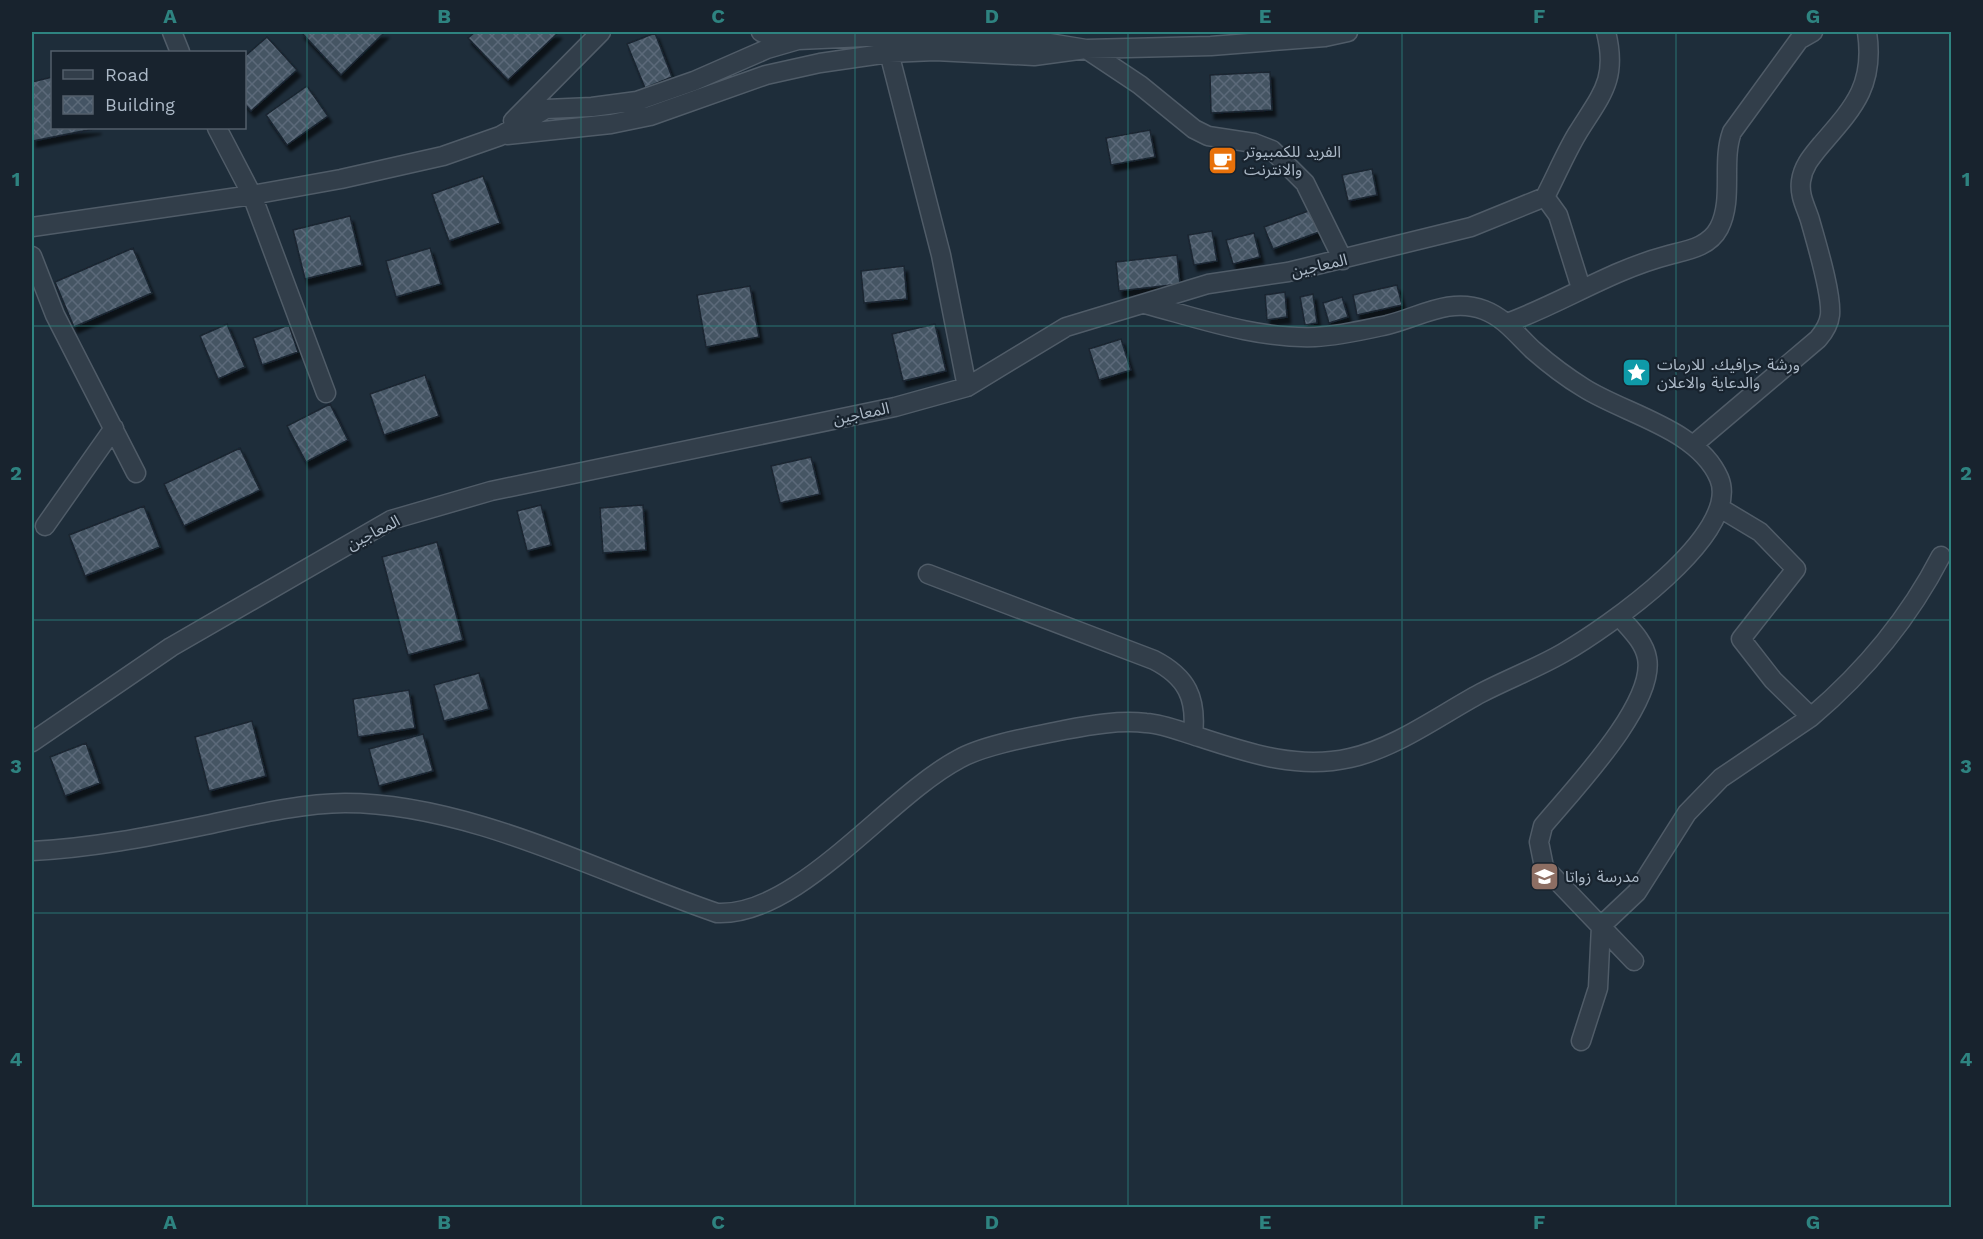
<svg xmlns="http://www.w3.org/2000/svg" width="1983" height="1239" viewBox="0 0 1983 1239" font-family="'Work Sans','Noto Sans Arabic',sans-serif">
<defs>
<pattern id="building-cross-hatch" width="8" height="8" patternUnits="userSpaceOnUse" patternTransform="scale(1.5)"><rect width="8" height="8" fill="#445464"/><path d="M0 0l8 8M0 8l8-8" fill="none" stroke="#5c6a79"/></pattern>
<filter id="shadow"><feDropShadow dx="3.5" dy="6" stdDeviation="1.5" flood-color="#0009"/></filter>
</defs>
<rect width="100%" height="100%" fill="#1e2d3a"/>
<path fill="url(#building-cross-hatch)" stroke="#1a2530" stroke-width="1.5" filter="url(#shadow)" d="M301 32H385L341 75Z
M475 32H556L558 33 508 80 468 38Z
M655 33 672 77 645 88 627 44Z
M267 37 297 70 251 111 244 103V57Z
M1270 72 1272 110 1211 113 1210 75Z
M52 77V128H98L33 141 32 82Z
M307 86 328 116 287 145 266 115Z
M1150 130 1155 157 1111 165 1106 138Z
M1372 169 1377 195 1348 201 1342 175Z
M483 176 500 223 449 241 432 194Z
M1311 210 1319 232 1273 249 1264 227Z
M350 216 362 265 305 279 293 230Z
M1212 231 1217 261 1194 265 1188 235Z
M1254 233 1260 257 1233 264 1226 240Z
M133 248 152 293 74 327 55 282Z
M430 248 441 284 396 297 386 261Z
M1177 255 1180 284 1119 291 1116 262Z
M904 266 907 299 864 303 861 271Z
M1397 285 1402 305 1357 315 1353 295Z
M750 286 759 337 706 347 697 295Z
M1285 292 1287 317 1267 320 1265 295Z
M1313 294 1317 323 1305 325 1300 297Z
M1342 297 1348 317 1329 323 1323 303Z
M227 324 245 367 218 379 200 336Z
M935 324 946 371 903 381 892 334Z
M289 325 298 352 262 365 253 338Z
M1121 339 1131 370 1099 380 1089 349Z
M425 375 439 416 384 435 370 394Z
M330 404 348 440 306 462 287 426Z
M240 448 260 490 184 526 164 484Z
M811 457 820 494 780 503 771 466Z
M541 505 551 545 527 551 517 511Z
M643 505 646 550 603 553 600 508Z
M144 506 160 547 85 576 69 535Z
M437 542 463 640 408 655 382 557Z
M479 673 489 709 444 721 434 685Z
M409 690 415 728 358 737 353 699Z
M252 721 266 776 209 791 195 737Z
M423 734 433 771 379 786 369 749Z
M86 743 100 783 65 796 50 757Z"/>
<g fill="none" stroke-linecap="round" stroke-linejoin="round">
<defs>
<path id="minor" d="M172 32 180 52
M761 32 787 43
M886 41 941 255 967 387
M513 121 601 32
M217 128 252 195 326 393
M507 135 611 124 650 116 766 75 820 63 889 53 935 51 1034 56 1086 49 1211 46 1325 37 1348 32
M1545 197 1558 215 1581 288
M32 227 252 195 341 179 443 156 500 136 546 109 592 107 637 101 694 81 767 49 798 40 933 34 1037 41 1086 49 1140 85 1194 129 1208 136 1254 143 1272 150 1305 183 1343 260
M32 256 55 315 136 473
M1507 323C1562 303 1611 270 1669 255 1688 250 1709 247 1719 228 1734 199 1721 162 1732 132L1799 40 1813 32
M1693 445 1818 339C1824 332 1829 324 1830 315 1832 293 1816 242 1810 220 1806 207 1799 196 1801 181 1803 166 1812 156 1821 145 1854 107 1875 85 1867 32
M45 526 114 428
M928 574 1154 660C1187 677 1197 698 1193 735
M1619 616C1629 628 1644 641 1647 658 1656 704 1572 791 1543 826L1539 842 1544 867 1634 961
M1811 717C1864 672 1909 618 1941 556
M32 742 171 647 391 520 491 491 895 407 967 387 1066 327 1208 284 1288 272 1471 227 1545 197C1556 176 1565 154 1577 134 1601 95 1618 80 1606 32
M32 851C91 848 148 837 206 825 248 816 302 803 345 803 469 803 600 873 717 913 798 917 887 797 959 759 983 745 1035 736 1064 730 1091 725 1119 720 1146 723 1164 724 1182 732 1199 737 1249 753 1297 770 1350 758 1396 748 1440 715 1481 693 1508 679 1537 668 1563 653 1605 629 1743 534 1719 478 1698 429 1625 414 1584 388 1566 377 1549 364 1533 350 1517 335 1505 318 1484 310 1450 297 1420 317 1387 325 1364 330 1339 336 1315 337 1257 339 1201 319 1145 304
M1581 1041 1598 988 1601 926 1637 892 1687 813 1721 778 1811 717 1773 680 1741 639 1796 569 1760 532 1720 508"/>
</defs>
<use href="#minor" stroke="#505c68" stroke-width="21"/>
<use href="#minor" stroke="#323e4a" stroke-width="18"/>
</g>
<path fill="none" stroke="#2e8380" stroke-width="1.5" stroke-opacity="0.55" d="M307 32V1208M581 32V1208M855 32V1208M1128 32V1208M1402 32V1208M1676 32V1208M32 326H1952M32 620H1952M32 913H1952"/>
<defs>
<symbol id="cafe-square" viewBox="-11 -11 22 22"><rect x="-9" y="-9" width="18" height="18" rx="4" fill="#e8710a" stroke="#18232e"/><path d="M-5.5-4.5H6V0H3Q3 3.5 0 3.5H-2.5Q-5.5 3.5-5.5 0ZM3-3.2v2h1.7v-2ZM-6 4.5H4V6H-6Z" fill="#fff"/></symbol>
<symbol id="sight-square" viewBox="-11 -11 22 22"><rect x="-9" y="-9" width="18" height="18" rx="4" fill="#0f9aa8" stroke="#18232e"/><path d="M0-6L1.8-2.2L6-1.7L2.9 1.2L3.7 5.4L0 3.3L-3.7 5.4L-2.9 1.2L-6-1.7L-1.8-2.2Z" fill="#fff"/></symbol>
<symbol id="school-square" viewBox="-11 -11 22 22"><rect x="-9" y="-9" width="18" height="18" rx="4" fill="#8d6e63" stroke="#18232e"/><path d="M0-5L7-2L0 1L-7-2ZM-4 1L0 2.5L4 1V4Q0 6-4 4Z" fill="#fff"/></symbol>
</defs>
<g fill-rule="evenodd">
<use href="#cafe-square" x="1206" y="144" width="33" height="33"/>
<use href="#sight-square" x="1620" y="356" width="33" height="33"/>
<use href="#school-square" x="1528" y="860" width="33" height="33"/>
</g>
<g text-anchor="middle" stroke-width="4.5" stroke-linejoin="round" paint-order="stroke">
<g font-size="16" fill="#acb9c7" stroke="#18232e" text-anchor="start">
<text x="1244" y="157">الفريد للكمبيوتر<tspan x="1244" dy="18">والانترنت</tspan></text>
<text x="1657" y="370">ورشة جرافيك. للارمات<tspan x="1657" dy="18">والدعاية والاعلان</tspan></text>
<text x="1565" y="882">مدرسة زواتا</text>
</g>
<g font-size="16" fill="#acb9c7" stroke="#18232e">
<text transform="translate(1319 265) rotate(-13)" y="6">المعاجين</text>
<text transform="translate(861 413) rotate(-12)" y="6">المعاجين</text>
<text transform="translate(373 532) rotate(-27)" y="6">المعاجين</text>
</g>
</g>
<rect width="1983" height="1239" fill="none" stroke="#18232e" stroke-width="66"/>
<rect x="51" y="51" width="195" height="78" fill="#18232e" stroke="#535f6b" stroke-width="1.5"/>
<rect x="63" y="70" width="30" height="9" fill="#323e4a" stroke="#535f6b" stroke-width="1.5"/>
<text x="105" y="81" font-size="18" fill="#acb9c7">Road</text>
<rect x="63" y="96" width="30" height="18" fill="url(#building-cross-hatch)" stroke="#535f6b" stroke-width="1.5"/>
<text x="105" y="111" font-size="18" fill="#acb9c7">Building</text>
<rect x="33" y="33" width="1917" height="1173" fill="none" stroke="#2e8380" stroke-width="2"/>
<g font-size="20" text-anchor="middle" font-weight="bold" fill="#2e8380">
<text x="170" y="23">A</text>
<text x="444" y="23">B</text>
<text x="718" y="23">C</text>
<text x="992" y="23">D</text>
<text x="1265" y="23">E</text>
<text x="1539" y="23">F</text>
<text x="1813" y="23">G</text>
<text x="16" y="186">1</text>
<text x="1966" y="186">1</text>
<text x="16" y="480">2</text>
<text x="1966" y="480">2</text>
<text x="16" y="773">3</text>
<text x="1966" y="773">3</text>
<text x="16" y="1066">4</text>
<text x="1966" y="1066">4</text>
<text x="170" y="1229">A</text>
<text x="444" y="1229">B</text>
<text x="718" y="1229">C</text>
<text x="992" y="1229">D</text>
<text x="1265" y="1229">E</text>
<text x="1539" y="1229">F</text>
<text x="1813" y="1229">G</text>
</g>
</svg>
